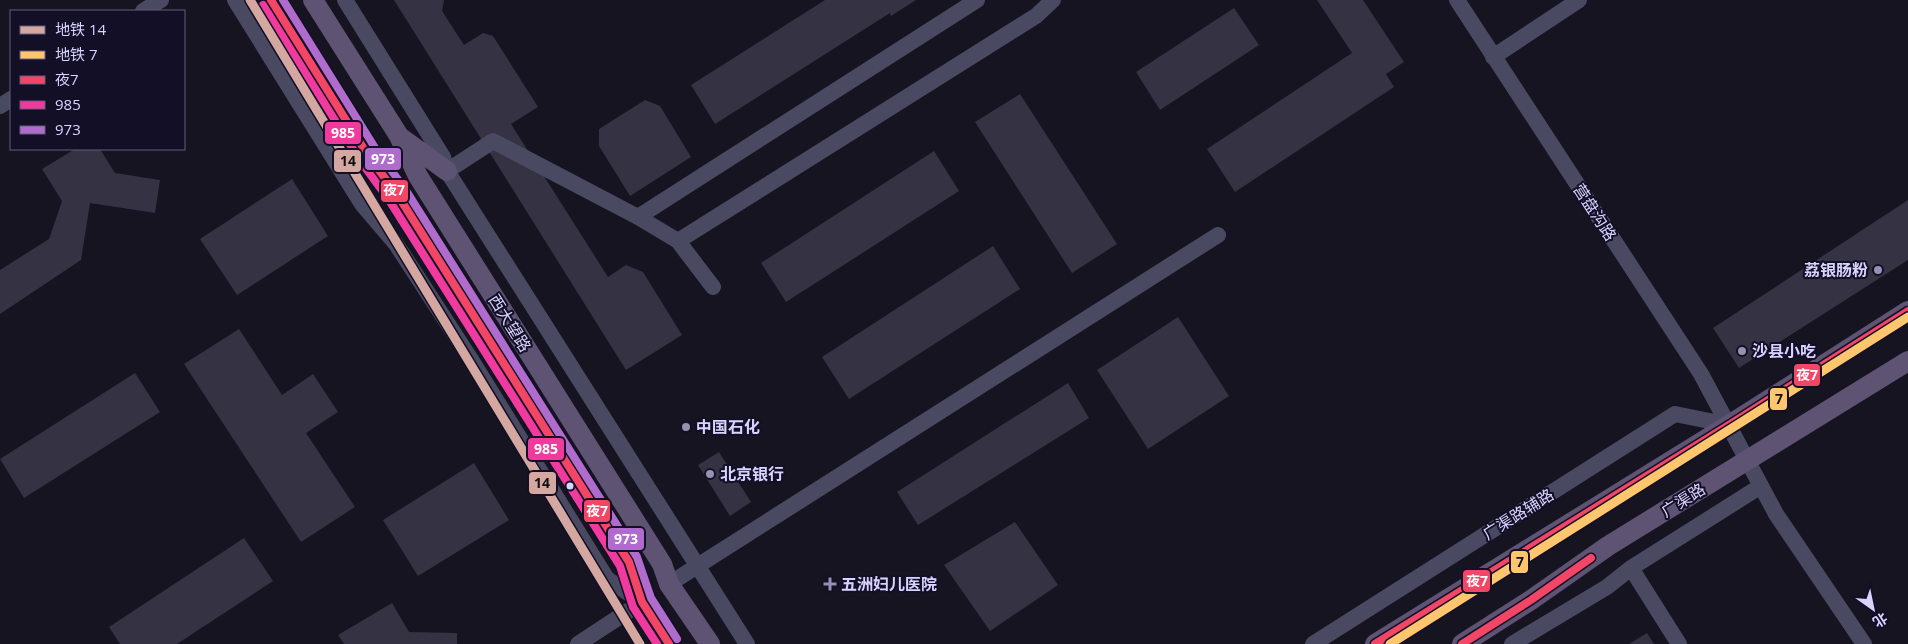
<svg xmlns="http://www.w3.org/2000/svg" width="1908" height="644" viewBox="0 0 1908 644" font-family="'Open Sans','Noto Sans SC',sans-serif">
<rect width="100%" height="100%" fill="#161421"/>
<path fill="#343243" d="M394 0H444L442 11 464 45 483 33 493 36 538 107 511 124 608 277 626 265 643 272 682 335 626 370Z
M825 0H916L891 16 890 13 715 124 691 85Z
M1317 0H1363L1404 62 1386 74 1394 87 1235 192 1207 149 1352 53Z
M1234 8 1259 45 1160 110 1136 72Z
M1020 94 1117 244 1072 273 975 122Z
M645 100 660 106 691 157 630 196 599 146V129Z
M75 149H100L115 173 160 180 155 213 90 203 81 260 0 314V270L49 239 62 201 42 169Z
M934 151 959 191 786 302 761 263Z
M292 179 328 236 237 295 200 239Z
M1908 200V260L1739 368 1713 328Z
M993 246 1020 289 849 399 822 357Z
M1178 317 1229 396 1148 449 1097 370Z
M239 329 282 395 313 374 338 412 306 433 355 507 301 542 184 364Z
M135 373 160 412 24 498 0 459Z
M1068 383 1089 418 918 525 897 492Z
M719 452 751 502 730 516 698 465Z
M474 463 509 520 418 576 383 520Z
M1015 522 1058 585 990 631 944 565Z
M244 538 273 581 177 644H120L109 627Z
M392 603 409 632 457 633V644H344L338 635Z
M1647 633 1654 644H1629Z"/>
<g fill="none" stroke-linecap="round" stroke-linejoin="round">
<path stroke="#4a4962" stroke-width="16" d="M235 0 362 204 396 244 472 361 607 579 642 602 578 644
M345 0 443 157 447 171 747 644
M1457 0 1701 374 1776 514 1864 644
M143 11 161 0
M1493 57 1579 0
M0 106 11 99
M447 171 493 141 638 217 678 241 1036 16 1053 0
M638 217 977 0
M678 241 713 287
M1631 568 1679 644
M669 584 1218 235
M1313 644 1675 414 1729 425
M1512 644 1607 587 1631 568 1761 486"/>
<path stroke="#5e5373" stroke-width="20" d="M271 0 369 157 397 194 629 562 642 602 669 644
M313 0 399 136 418 176 662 564 669 584 710 644
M400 137 447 171
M1375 644 1729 425 1908 311
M1462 644 1531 600 1608 546 1908 361"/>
<defs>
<path id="bus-1" d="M271 0 369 157 397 194 629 562 642 602 669 644
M1375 644 1729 425 1908 311
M1462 644 1531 600 1591 558"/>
<path id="bus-2" d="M263 5 361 162 389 200 620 566 633 607 657 644"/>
<path id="bus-3" d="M283 0 377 151 405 189 637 557 651 598 677 639"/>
</defs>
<use href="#bus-1" stroke="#130f26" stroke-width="11"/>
<use href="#bus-2" stroke="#130f26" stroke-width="11"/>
<use href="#bus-3" stroke="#130f26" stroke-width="11"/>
<use href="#bus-1" stroke="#f34667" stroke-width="8"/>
<use href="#bus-2" stroke="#f13a9d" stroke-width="8"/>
<use href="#bus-3" stroke="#b06ccc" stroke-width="8"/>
<defs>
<path id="metro-1" d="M250 0 640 644"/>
<path id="metro-2" d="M1390 644 1908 317"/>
</defs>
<use href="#metro-1" stroke="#130f26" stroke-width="12"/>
<use href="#metro-2" stroke="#130f26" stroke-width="12"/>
<use href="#metro-1" stroke="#d4a7a1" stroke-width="9"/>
<use href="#metro-2" stroke="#ffc66e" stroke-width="9"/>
</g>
<g fill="#9591b1" stroke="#130f26" stroke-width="2">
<circle cx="1878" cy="270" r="5"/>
<circle cx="1742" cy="351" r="5"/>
<circle cx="686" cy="427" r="5"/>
<circle cx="710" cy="474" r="5"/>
<path d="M827.5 576.5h5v5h5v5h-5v5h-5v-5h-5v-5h5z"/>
</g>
<circle fill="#d9d4ff" stroke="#130f26" stroke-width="2" cx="570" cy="486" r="4.5"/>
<g text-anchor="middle" stroke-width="4" stroke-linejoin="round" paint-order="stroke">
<g font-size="16" fill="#d9d4ff" stroke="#130f26">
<text transform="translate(1595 212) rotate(57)" y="6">营盘沟路</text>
<text transform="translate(510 323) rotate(58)" y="6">西大望路</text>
<text transform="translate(1683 500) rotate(-32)" y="6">广渠路</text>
<text transform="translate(1518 514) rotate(-32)" y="6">广渠路辅路</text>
</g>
<g font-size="16" font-weight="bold" fill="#d9d4ff" stroke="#130f26" text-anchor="start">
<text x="1868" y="276" text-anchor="end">荔银肠粉</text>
<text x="1752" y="357">沙县小吃</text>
<text x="696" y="433">中国石化</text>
<text x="720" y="480">北京银行</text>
<text x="841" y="590">五洲妇儿医院</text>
</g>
</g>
<g stroke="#130f26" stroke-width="2">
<rect x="324" y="121" width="38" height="24" rx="5" fill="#f13a9d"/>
<rect x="364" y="147" width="38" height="24" rx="5" fill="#b06ccc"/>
<rect x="333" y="149" width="29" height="24" rx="5" fill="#d4a7a1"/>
<rect x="380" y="179" width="29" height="24" rx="5" fill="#f34667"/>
<rect x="1793" y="363" width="28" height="24" rx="5" fill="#f34667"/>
<rect x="1769" y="387" width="19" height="24" rx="5" fill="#ffc66e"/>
<rect x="527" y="437" width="38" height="24" rx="5" fill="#f13a9d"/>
<rect x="528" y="471" width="29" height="24" rx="5" fill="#d4a7a1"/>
<rect x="583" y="499" width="28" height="24" rx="5" fill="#f34667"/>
<rect x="607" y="527" width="38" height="24" rx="5" fill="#b06ccc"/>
<rect x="1510" y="550" width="19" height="24" rx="5" fill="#ffc66e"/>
<rect x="1462" y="569" width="29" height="24" rx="5" fill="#f34667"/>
</g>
<g font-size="14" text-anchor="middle" font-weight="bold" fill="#fff">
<text x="343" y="138">985</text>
<text x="383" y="164">973</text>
<text x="394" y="195">夜7</text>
<text x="1807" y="380">夜7</text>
<text x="546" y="454">985</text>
<text x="597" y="516">夜7</text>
<text x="626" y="544">973</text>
<text x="1477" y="586">夜7</text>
</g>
<g font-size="14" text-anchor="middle" font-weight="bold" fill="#111">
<text x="348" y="166">14</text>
<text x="1779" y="404">7</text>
<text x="542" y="488">14</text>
<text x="1520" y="567">7</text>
</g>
<rect x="10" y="10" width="175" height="140" fill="#130f26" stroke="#625e7d"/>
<rect x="20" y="26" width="25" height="8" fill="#d4a7a1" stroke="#625e7d"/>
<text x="55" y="35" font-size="15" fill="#d9d4ff">地铁 14</text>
<rect x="20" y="51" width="25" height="8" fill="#ffc66e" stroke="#625e7d"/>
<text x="55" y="60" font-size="15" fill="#d9d4ff">地铁 7</text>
<rect x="20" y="76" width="25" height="8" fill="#f34667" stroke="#625e7d"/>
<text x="55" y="85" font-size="15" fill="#d9d4ff">夜7</text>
<rect x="20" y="101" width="25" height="8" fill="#f13a9d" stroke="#625e7d"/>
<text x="55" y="110" font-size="15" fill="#d9d4ff">985</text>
<rect x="20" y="126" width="25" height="8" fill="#b06ccc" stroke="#625e7d"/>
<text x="55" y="135" font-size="15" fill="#d9d4ff">973</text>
<g transform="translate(1873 609) rotate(147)" stroke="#130f26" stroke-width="4" paint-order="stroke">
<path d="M0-4L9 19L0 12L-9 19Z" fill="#d9d4ff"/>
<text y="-8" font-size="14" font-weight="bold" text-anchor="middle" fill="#d9d4ff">北</text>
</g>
</svg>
